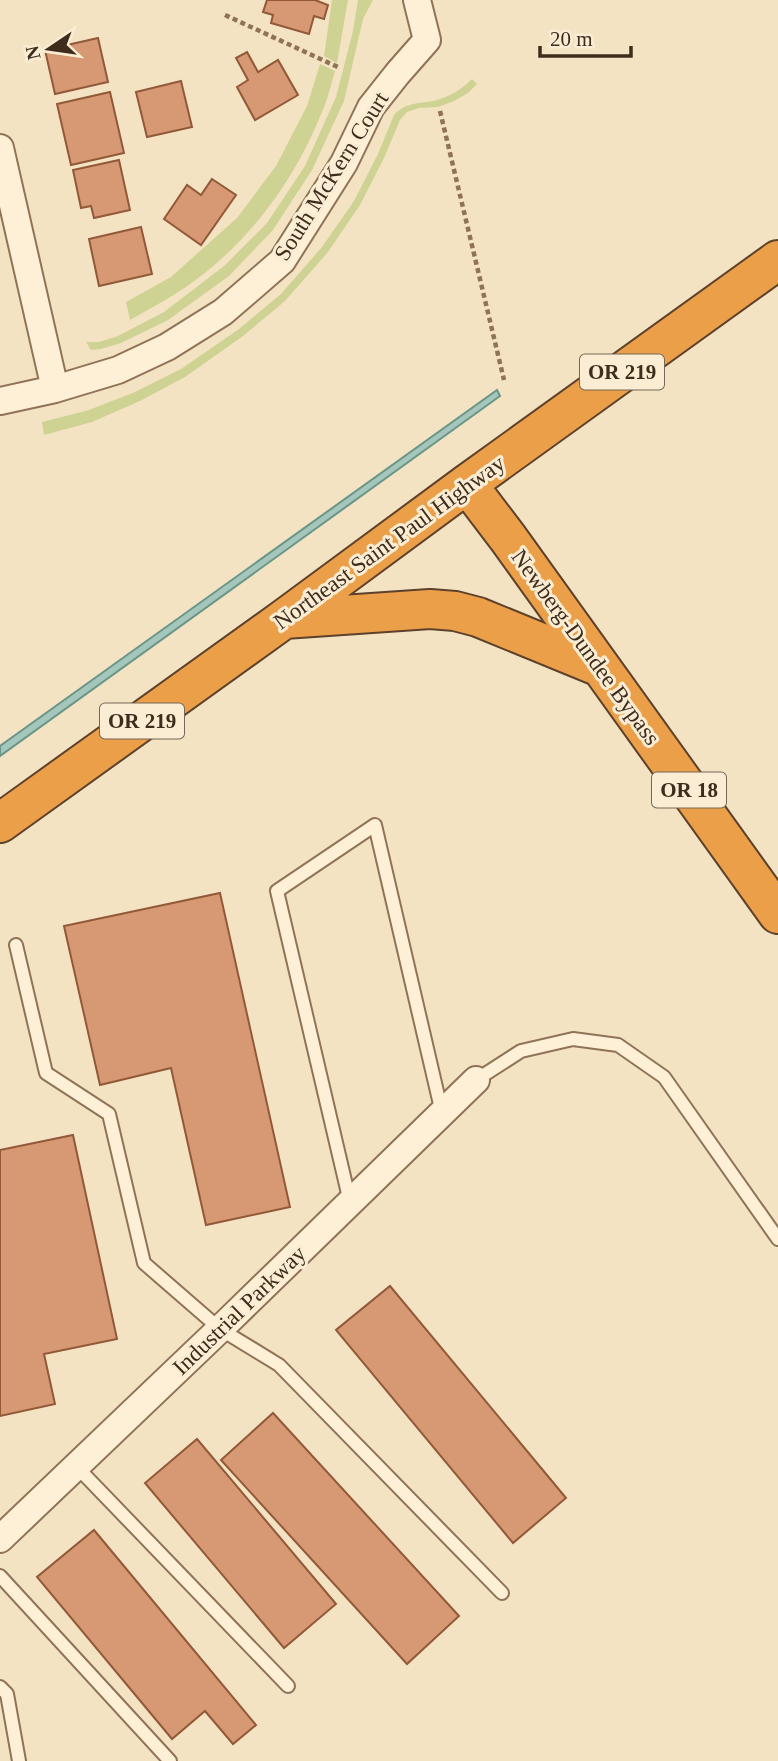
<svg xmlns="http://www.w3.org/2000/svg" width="778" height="1761" viewBox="0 0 778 1761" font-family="'Times New Roman',serif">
<rect width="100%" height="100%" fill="#f3e3c2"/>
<path fill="#ced394" d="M332 0H348L337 63 324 56Z
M358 0H373L363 19 344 101 312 170 273 230 229 276 168 320 121 343 101 349 91 350 86 342H99L118 336 164 312 224 266 267 223 305 166 336 97 353 31Z
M320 64 335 71C331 84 328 99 322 112 294 182 248 244 186 287 168 299 149 309 130 320L126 302 171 277 237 218 276 166 307 106Z
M472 79 477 84 468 93 454 101 438 107 419 108 407 112 400 120 384 158 360 205 328 252 285 301 243 336 185 377 140 401 92 422 44 435 42 422 89 410 135 392 181 369 239 329 281 294 322 247 354 201 378 154 394 115C407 101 421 104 437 100 451 96 462 89 472 79Z"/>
<path fill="#a5c6bb" stroke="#6a9589" stroke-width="2" d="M497 390 500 396 0 756V746Z"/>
<path fill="#d69974" stroke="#925939" stroke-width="2" d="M267 0H315L328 5 324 19 314 16 309 34 271 23 273 15 263 12Z
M98 38 108 82 55 94 45 50Z
M247 52 258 72 278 60 298 95 255 120 237 87 248 80 236 58Z
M181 81 192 127 147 137 136 92Z
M110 92 124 153 71 165 57 104Z
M119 160 130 210 94 218 91 206 81 208 73 170Z
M212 179 236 195 201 245 164 219 187 185 201 195Z
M141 227 152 274 99 286 89 239Z
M220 893 290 1207 206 1225 171 1068 100 1085 64 926Z
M73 1135 117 1339 44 1354 55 1404 0 1416V1150Z
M390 1286 566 1498 513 1543 336 1330Z
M273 1413 459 1616 407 1664 221 1460Z
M197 1439 336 1604 284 1648 145 1483Z
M94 1530 256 1725 233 1744 205 1711 172 1739 37 1577Z"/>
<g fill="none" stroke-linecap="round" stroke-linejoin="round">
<defs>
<path id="lane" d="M16 945 46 1073 109 1114 144 1263 220 1329 279 1365 502 1593
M476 1080 521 1051 573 1039 618 1045 664 1077 778 1239
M350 1202 277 891 375 825 442 1113
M76 1466 288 1686
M0 1576 170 1761
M0 1687 7 1694 19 1761"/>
<path id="street" d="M0 148 55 389
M0 401 55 389 118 370 167 347 223 312 282 261 344 163 371 107 398 73 427 40 417 0
M0 1539 220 1329 476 1080"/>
<path id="highway" d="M467 484 508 538 778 914
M284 619 430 609 455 611 478 617 600 667
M0 823 284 619 467 484 778 260"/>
</defs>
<use href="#lane" stroke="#907357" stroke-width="16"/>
<use href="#street" stroke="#907357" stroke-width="30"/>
<use href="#highway" stroke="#5d412b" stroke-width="42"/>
<path stroke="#907357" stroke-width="4.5" stroke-dasharray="5 3.5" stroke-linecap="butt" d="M225 15 340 68
M440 111 504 380"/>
<use href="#lane" stroke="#fdf0d7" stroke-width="12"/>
<use href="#street" stroke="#fdf0d7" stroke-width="26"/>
<use href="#highway" stroke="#ec9f49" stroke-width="38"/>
</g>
<g text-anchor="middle" stroke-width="6" stroke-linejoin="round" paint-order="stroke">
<g fill="#faedd3" stroke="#766654" stroke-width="2">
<rect x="580" y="354.5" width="84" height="35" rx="5"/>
<rect x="100" y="703.5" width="84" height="35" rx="5"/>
<rect x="652" y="772.5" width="74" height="35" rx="5"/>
</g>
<g font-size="21" font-weight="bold" fill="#3e2c1d">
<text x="622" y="379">OR 219</text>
<text x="142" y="728">OR 219</text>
<text x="689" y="797">OR 18</text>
</g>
<g font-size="23" fill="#3e2c1d" stroke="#faedd3">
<text transform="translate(331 176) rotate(-58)" y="8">South McKern Court</text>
<text transform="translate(389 542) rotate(-36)" y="8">Northeast Saint Paul Highway</text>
<text transform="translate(586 647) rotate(54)" y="8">Newberg-Dundee Bypass</text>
<text transform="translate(239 1310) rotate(-44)" y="8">Industrial Parkway</text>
</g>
</g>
<g transform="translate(49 49) rotate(257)" stroke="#faedd3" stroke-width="5" paint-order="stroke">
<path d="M0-5L12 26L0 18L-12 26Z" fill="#3e2c1d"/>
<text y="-10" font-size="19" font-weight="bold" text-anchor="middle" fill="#3e2c1d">N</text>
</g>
<path d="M540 46v10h91v-10" fill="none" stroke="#3e2c1d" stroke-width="3.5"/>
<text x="550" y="46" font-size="21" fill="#3e2c1d" stroke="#faedd3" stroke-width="5" paint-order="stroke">20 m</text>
</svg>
